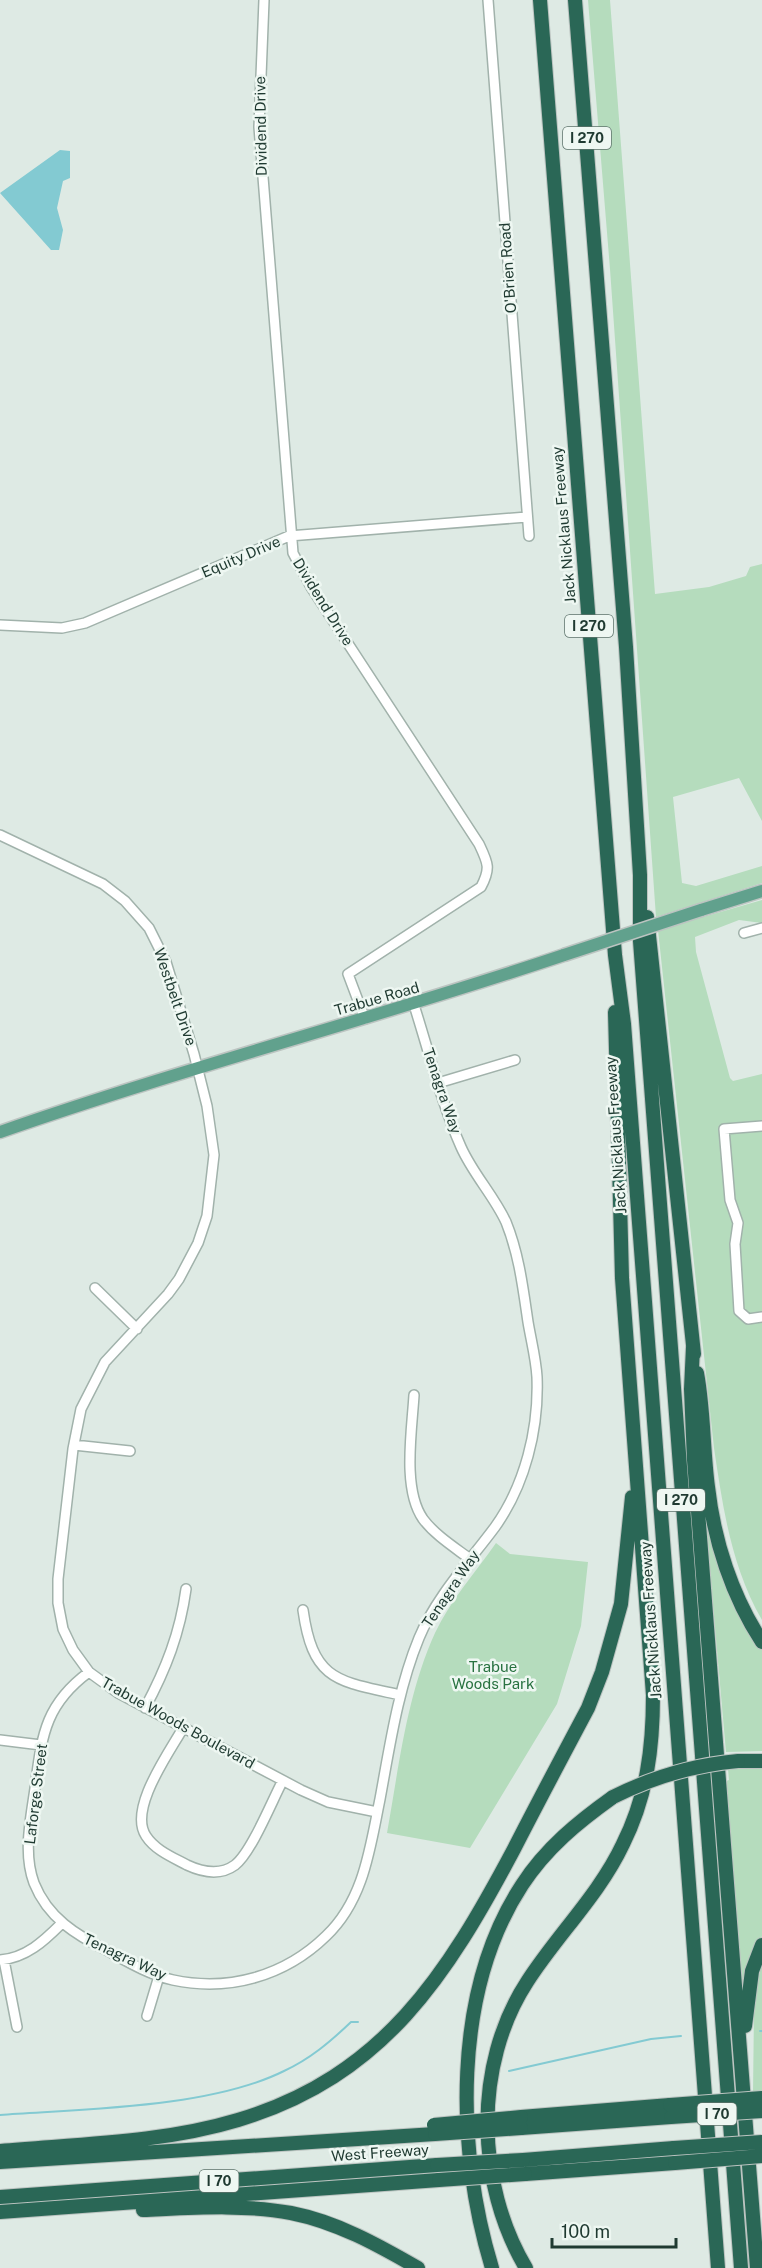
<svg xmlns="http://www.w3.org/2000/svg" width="762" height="2268" viewBox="0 0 762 2268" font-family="'Public Sans',sans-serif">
<rect width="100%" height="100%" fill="#deeae4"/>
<path fill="#b5dcbd" d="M588 0H610L655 594 709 587 746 576 750 567 762 564V821L739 778 673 797 682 883 696 886 762 866V883L656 917 610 269Z
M762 900V923L739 920 695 937 696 952 730 1078 733 1081 762 1074V1620C731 1566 723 1508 714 1448L658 930Z
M711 1525 762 1648V1751L726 1752 706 1526Z
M496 1543 510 1554 588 1562 581 1626 557 1704 470 1848 387 1833C399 1766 407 1694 435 1633 450 1601 475 1573 496 1543Z
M762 1767V1936L747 1982 741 1983 726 1781 729 1780 728 1769Z
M762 1956V2092L753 2093 754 2010Z"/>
<path fill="#83cad2" d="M60 150 70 151V178L63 181 57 208 63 230 59 250H51L0 193Z"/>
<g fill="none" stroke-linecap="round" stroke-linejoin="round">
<path stroke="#83cad2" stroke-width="2" d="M760 2031H762
M509 2071 651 2039 681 2036
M0 2115C83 2109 210 2108 284 2071 310 2059 330 2042 351 2022H358"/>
<defs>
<path id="minor" d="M264 0 259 127 293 553 311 587 479 844C488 863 491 868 481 887L348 974 365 1019
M488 0 529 536
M0 625 62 628 85 623 289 536 527 517
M0 835 103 884 125 901 149 928 166 962 194 1054 207 1106 214 1155 207 1216 198 1243 179 1279 168 1294 105 1362 81 1409 73 1449 58 1579V1603L63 1629 73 1650 89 1672 118 1693 301 1790 328 1802 377 1812
M744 933 762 928
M438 1083 515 1060
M762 1126 724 1129 730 1200 738 1223 735 1244 739 1311 748 1319 762 1317
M95 1288 137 1329
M414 1395C412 1430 402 1489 423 1519 435 1535 454 1547 470 1559
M74 1445 130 1451
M303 1610C313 1681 337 1681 400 1695
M89 1672C47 1703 42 1733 36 1781 32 1814 22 1851 34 1883 48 1918 76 1935 108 1951 128 1962 150 1975 173 1980 229 1992 285 1976 326 1936 364 1900 370 1848 380 1799 390 1745 398 1689 419 1638 436 1597 469 1562 495 1527 525 1485 539 1429 537 1377 536 1359 531 1340 528 1322 523 1288 519 1254 506 1222 494 1196 473 1174 461 1147 441 1102 429 1052 414 1005
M145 1708C166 1669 180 1633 186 1589
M183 1728C169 1753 128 1809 146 1836 155 1850 172 1857 187 1865 202 1872 220 1876 235 1865 251 1853 272 1801 282 1782
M0 1740 41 1745
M0 1960C26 1958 44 1941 61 1924
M4 1960 17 2027
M147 2016 159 1976"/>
<path id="major" d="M701 910 762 891
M0 1132C186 1067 377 1018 564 955"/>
<path id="highway" d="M540 0 615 955 624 1024 718 2268
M575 0 626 647 640 875V941L741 2268
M647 917 694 1354
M693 1347 691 1389 694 1460 757 2268
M697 1373C704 1411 703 1449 708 1487 714 1541 732 1596 762 1642
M738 1761H762
M745 2026 752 1971 762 1945
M521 2117 670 2105
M521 2128 671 2117
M0 2151C79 2144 162 2143 238 2120 384 2076 447 1975 514 1849 538 1802 563 1755 588 1708L602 1672 621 1604 632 1497
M523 2160 674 2148
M0 2162 435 2134
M525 2174 675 2163
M0 2197 437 2165
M143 2210C191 2208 243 2204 291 2213 337 2222 378 2245 418 2268
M0 2212 439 2180
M492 2268C456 2150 452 1992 522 1885 546 1848 578 1822 613 1797
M526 2268C476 2184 473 2065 527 1982 557 1935 599 1895 623 1844 647 1796 653 1748 653 1695L622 1278 615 1012"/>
</defs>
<use href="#minor" stroke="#a1b2ab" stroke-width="12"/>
<use href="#major" stroke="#bcc4c1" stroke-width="15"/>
<use href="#highway" stroke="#bcc4c1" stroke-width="16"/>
<use href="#minor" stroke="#fff" stroke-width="9"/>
<use href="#major" stroke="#61a18d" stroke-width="12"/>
<use href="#highway" stroke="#2a6756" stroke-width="14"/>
<defs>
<path id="major-bridge" d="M564 955 701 910"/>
<path id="highway-bridge" d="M613 1797C653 1777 693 1765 738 1761
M670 2105 762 2098
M671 2117 762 2111
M434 2125 521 2117
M435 2134 521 2128
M674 2148 762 2142
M675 2163 762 2156
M437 2165 523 2160
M439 2180 525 2174"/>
</defs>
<use href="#major-bridge" stroke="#bcc4c1" stroke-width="15" stroke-linecap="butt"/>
<use href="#highway-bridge" stroke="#bcc4c1" stroke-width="16" stroke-linecap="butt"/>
<use href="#major-bridge" stroke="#61a18d" stroke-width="12"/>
<use href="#highway-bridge" stroke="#2a6756" stroke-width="14"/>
</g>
<g text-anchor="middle" stroke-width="5" stroke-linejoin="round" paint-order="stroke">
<g fill="#eef7f2" stroke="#5d736b" stroke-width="1.5">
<rect x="563" y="127" width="48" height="22" rx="4.5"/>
<rect x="565" y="615" width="48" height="22" rx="4.5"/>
<rect x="657" y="1489" width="48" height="22" rx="4.5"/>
<rect x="697.5" y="2103" width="39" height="22" rx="4.5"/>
<rect x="199.5" y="2170" width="39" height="22" rx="4.5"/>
</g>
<g font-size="14" font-weight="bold" fill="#1f3a31">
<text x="587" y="143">I 270</text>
<text x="589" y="631">I 270</text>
<text x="681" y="1505">I 270</text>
<text x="717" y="2119">I 70</text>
<text x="219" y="2186">I 70</text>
</g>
<g font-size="15" fill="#1f3a31" stroke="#eef7f2">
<text transform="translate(261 126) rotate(-91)" y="5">Dividend Drive</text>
<text transform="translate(508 268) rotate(-94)" y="5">O'Brien Road</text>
<text transform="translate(564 525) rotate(-95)" y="5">Jack Nicklaus Freeway</text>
<text transform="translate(241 557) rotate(-23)" y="5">Equity Drive</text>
<text transform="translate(323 602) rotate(58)" y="5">Dividend Drive</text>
<text transform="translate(175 997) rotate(71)" y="5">Westbelt Drive</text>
<text transform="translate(377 999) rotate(-16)" y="5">Trabue Road</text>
<text transform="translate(442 1091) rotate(71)" y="5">Tenagra Way</text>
<text transform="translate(616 1135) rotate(-94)" y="5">Jack Nicklaus Freeway</text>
<text transform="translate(451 1589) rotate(-56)" y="5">Tenagra Way</text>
<text transform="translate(651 1620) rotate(-94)" y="5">Jack Nicklaus Freeway</text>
<text transform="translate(178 1723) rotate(29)" y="5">Trabue Woods Boulevard</text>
<text transform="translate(36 1794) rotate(-83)" y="5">Laforge Street</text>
<text transform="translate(125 1957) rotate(25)" y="5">Tenagra Way</text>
<text transform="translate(380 2153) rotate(-4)" y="5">West Freeway</text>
</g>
<g font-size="15" fill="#287240" stroke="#eef7f2">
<text x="493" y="1672">Trabue<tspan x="493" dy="17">Woods Park</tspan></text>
</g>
</g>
<path d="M552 2238v9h124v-9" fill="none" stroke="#1f3a31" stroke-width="3"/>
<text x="561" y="2238" font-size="18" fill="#1f3a31" stroke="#eef7f2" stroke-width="4.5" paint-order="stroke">100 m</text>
</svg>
